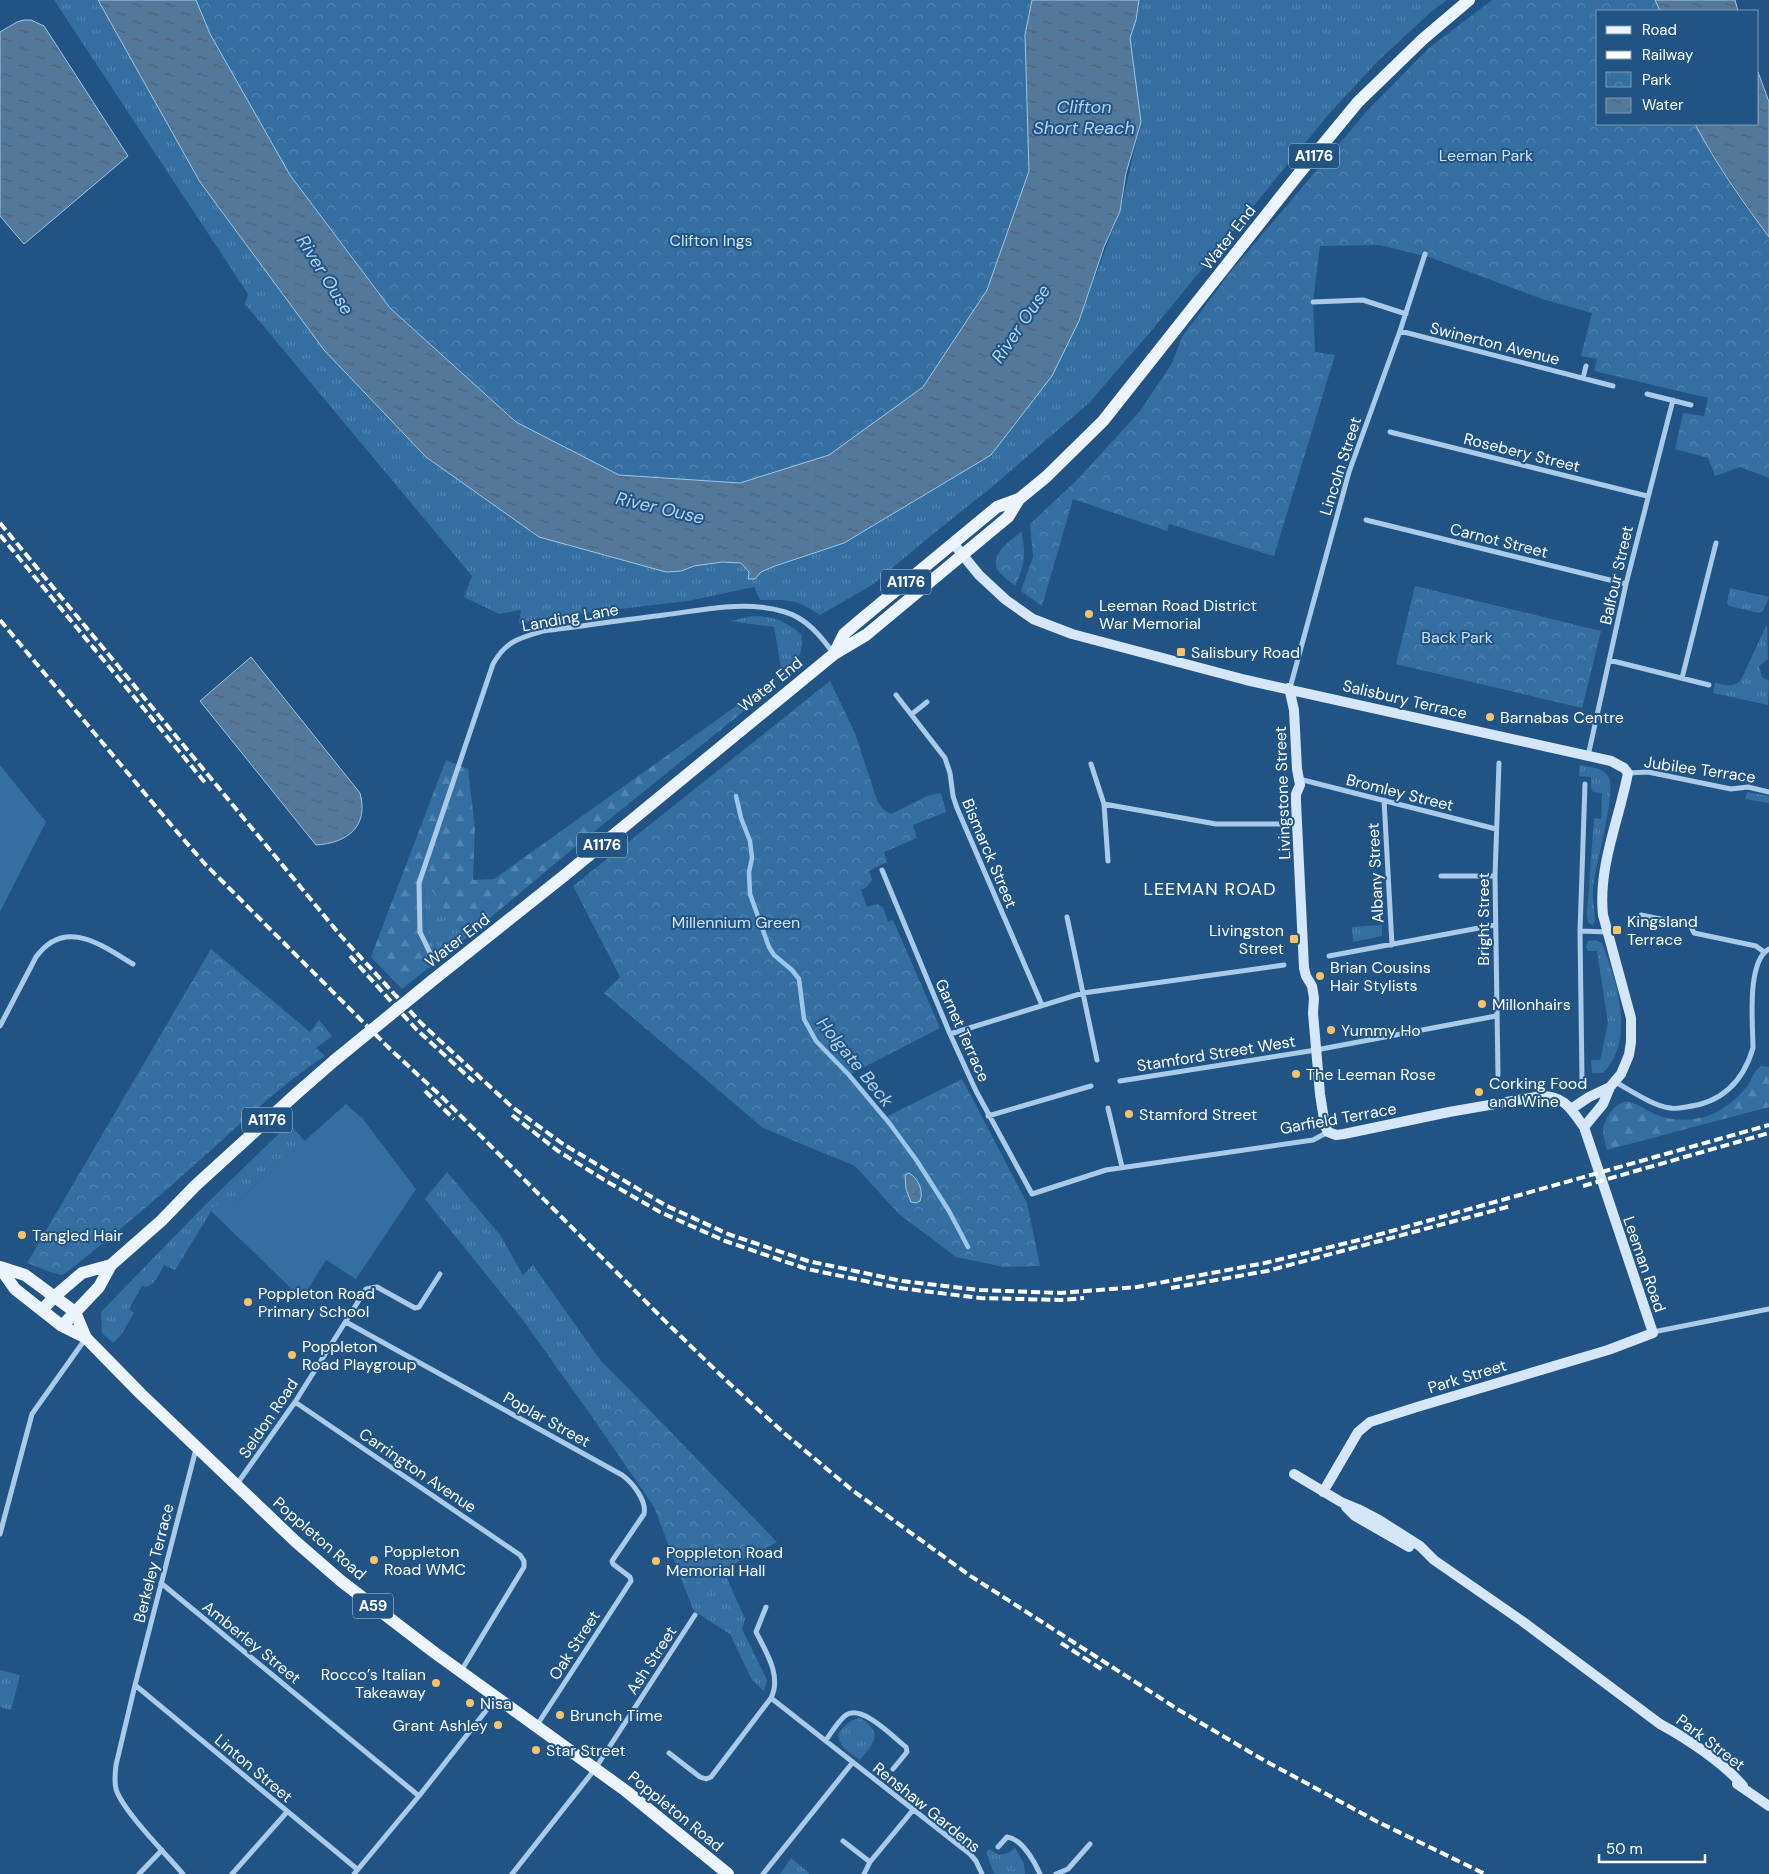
<svg xmlns="http://www.w3.org/2000/svg" width="1769" height="1874" viewBox="0 0 1769 1874" font-family="'DM Sans',sans-serif">
<defs>
<pattern id="grass-tufts" width="24" height="20" patternUnits="userSpaceOnUse" patternTransform="scale(1.25)"><rect width="24" height="20" fill="#356ea1"/><path d="M3 7l-1-3M5 7V3M7 7l1-3M15 17l-1-3M17 17v-4M19 17l1-3" fill="none" stroke="#5384af"/></pattern>
<pattern id="forest-firs" width="22" height="20" patternUnits="userSpaceOnUse" patternTransform="scale(1.25)"><rect width="22" height="20" fill="#356ea1"/><path d="M5 1l3.5 6h-7zM16 11l3.5 6h-7z" fill="#5384af"/></pattern>
<pattern id="park-crowns" width="20" height="18" patternUnits="userSpaceOnUse" patternTransform="scale(1.25)"><rect width="20" height="18" fill="#356ea1"/><path d="M2 6a3 3 0 1 1 6 0M12 15a3 3 0 1 1 6 0" fill="none" stroke="#5384af"/></pattern>
<pattern id="water-ripples" width="26" height="14" patternUnits="userSpaceOnUse" patternTransform="scale(1.25)"><rect width="26" height="14" fill="#54789a"/><path d="M2 4q2-2 4 0t4 0M15 11q2-2 4 0t4 0" fill="none" stroke="#506273"/></pattern>
</defs>
<rect width="100%" height="100%" fill="#215484"/>
<path fill="url(#grass-tufts)" d="M54 0H98L200 182 324 350 426 457 539 537 681 571C701 562 720 562 741 563L749 572 748 579 775 566 844 543 992 454 1052 376 1084 306 1120 211 1141 122 1130 38 1136 20 1139 0H1447L1432 11 1378 61 1328 115 1152 330 1089 403 992 487 928 538 872 585 820 615C795 598 789 600 760 600L754 587 688 601 534 619 520 624 519 622 521 610 499 614 464 597 472 576 245 304 248 294Z
M1730 588 1769 597 1763 611 1759 613 1729 606 1727 603Z
M753 616C773 616 786 621 801 634 804 655 798 660 782 673L774 627 730 621Z
M1767 624 1768 659 1759 666 1762 677 1769 681 1768 705 1713 693 1715 683C1724 685 1733 688 1741 680Z
M1580 765C1589 767 1602 767 1608 776 1618 791 1594 867 1593 890 1592 901 1595 911 1595 922L1592 925 1588 922 1587 913 1594 818 1601 819 1602 793 1593 792 1591 788V777L1579 776Z
M1747 792 1769 796V803L1745 799Z
M426 881 465 939 441 958C437 952 431 945 429 937 423 920 423 899 426 881Z
M1382 925V936L1353 942 1352 927Z
M1595 940 1602 943C1617 981 1636 1040 1603 1073H1592L1591 1060H1600L1608 1023 1597 951H1588L1586 946 1588 941Z
M289 1124 305 1141 233 1205H215L175 1270 164 1265C159 1274 154 1289 142 1286L129 1309 134 1313 121 1335 113 1343 102 1333 101 1312 202 1208Z
M447 1172 500 1235 523 1275 533 1265 601 1361 636 1396 597 1424 523 1320 425 1199Z
M723 1569 745 1619 742 1629 767 1680 764 1691 752 1680 730 1634 694 1611 685 1589Z
M0 1670 20 1675 11 1710 0 1707Z
M860 1718C883 1732 875 1742 860 1760 849 1752 840 1749 838 1734 845 1725 849 1720 860 1718Z
M1015 1848 1024 1864 1025 1874H994L986 1852 989 1849 999 1855 1008 1853Z
M791 1858 808 1872 809 1874H780Z"/>
<path fill="url(#forest-firs)" d="M760 689 765 694 575 847 465 939 426 882C423 899 423 920 429 937 431 945 437 952 441 958L402 989 371 957 446 760 468 769 475 828 473 880 494 879Z
M1761 1066 1769 1067V1107L1607 1150C1606 1144 1603 1137 1603 1131 1604 1119 1616 1100 1629 1102 1639 1104 1648 1111 1657 1115 1674 1122 1696 1121 1713 1114 1726 1108 1740 1096 1748 1085 1753 1077 1753 1072 1761 1066Z"/>
<path fill="url(#park-crowns)" d="M196 0H1032L1025 36 1029 171 987 290 923 387 829 455 740 483 619 475 516 422 390 308 290 175 210 34Z
M1492 0H1655L1660 11H1598V124H1695L1710 153 1740 199 1769 237V478L1740 467 1715 476 1708 458 1675 449 1683 413 1704 416 1708 398 1594 371 1597 359 1581 356 1592 313 1542 299 1432 258 1380 245 1320 246 1313 302 1315 352 1335 355 1274 556 1169 524 1167 531 1073 499 1042 606 1021 591 1033 557 1030 524 1078 479 1140 411 1172 363 1182 337 1232 270 1368 110 1429 48Z
M1021 532C1027 554 1024 566 1015 586 1010 582 1005 578 1000 573 986 556 1010 541 1021 532Z
M1415 586 1601 631 1582 708 1396 664Z
M830 681 855 733 877 800 883 809 891 814 927 796 941 793 946 812 913 825 917 838 884 852 887 862 869 871 872 880 867 887 861 890 867 907 877 904 883 907 888 922 893 920 940 1028 849 1075 886 1117 962 1079 1027 1203 1040 1266 1004 1267 956 1257 899 1214 855 1166 763 1128 604 993 620 977 573 886Z
M211 949 310 1032 319 1020 332 1036 316 1048 325 1056C279 1086 240 1125 199 1161 158 1198 115 1234 71 1269L62 1275 53 1273 27 1263Z
M636 1396 777 1542 685 1589 654 1507 597 1424Z"/>
<path fill="#356ea1" d="M0 765 46 822 0 912Z
M346 1104 362 1118 416 1189 356 1279 326 1260 302 1299 211 1211 215 1205H233Z"/>
<path fill="url(#water-ripples)" stroke="#9dc7ea" d="M98 0H196L210 34 290 175 390 308 516 422 619 475 740 483 829 455 923 387 987 290 1029 171 1025 35 1032 0H1139L1136 20 1130 38 1141 122 1126 173 1120 211 1104 247 1079 321 1052 376 991 455 844 543 775 566 761 572 755 579H748L749 572 741 563 722 562 694 566 681 571 666 572 539 537 426 457 324 350 200 182Z
M1655 0H1735L1738 11H1660Z
M24 20H31L44 26 128 156 24 244 0 216V32L17 22Z
M1758 72 1769 102V237C1742 201 1716 164 1695 124H1758Z
M251 657 360 793C369 826 348 843 316 845L200 701Z
M909 1173C918 1178 924 1191 920 1201L916 1203 911 1202 906 1189 905 1175Z"/>
<g fill="none" stroke-linecap="round" stroke-linejoin="round">
<path stroke="#9dc7ea" stroke-width="4.5" d="M736 796 741 818 750 841 752 858 749 872 750 894 769 947 774 955 792 970 799 979 804 1019 816 1041 849 1075 890 1124 917 1161 949 1211 968 1247"/>
<path stroke="#a9cbe9" stroke-width="5" d="M1313 302 1363 300 1406 314
M1400 331 1613 386
M1583 378 1586 366
M1647 394 1691 405
M1390 432 1647 496
M1366 520 1626 584
M1609 660 1709 685
M1682 678 1716 543
M1290 688 1349 472 1400 331 1425 254
M896 695 945 758 950 773 953 796 957 808 1042 1005
M912 714 927 702
M1588 756 1626 584 1673 400
M1091 764 1104 804 1108 861
M1628 773 1648 772 1731 789 1748 787 1769 792
M1299 779 1496 829
M1384 800 1392 945
M1104 804 1216 824H1297
M882 870 950 1034 976 1091 1032 1194 1106 1170 1313 1140 1328 1132
M1441 876H1495
M1067 917 1097 1060
M1639 926 1641 915 1690 925 1694 933 1756 946 1764 952
M1580 931 1607 932
M1329 956 1495 925
M432 957 420 932 419 883 493 664C506 641 519 638 543 631 583 626 623 620 664 615 703 610 746 600 785 612 806 618 821 636 833 653
M0 1026 36 957C65 917 101 945 133 964
M950 1034 1083 993 1284 965
M1498 1075 1495 876 1499 763
M1582 1079 1580 931 1585 784
M1120 1081 1316 1050 1496 1016
M1615 1082C1632 1091 1651 1105 1670 1108 1675 1109 1681 1108 1686 1107 1721 1103 1743 1082 1753 1048 1753 1025 1746 962 1769 949
M1108 1108 1122 1167
M988 1116 1091 1086
M346 1322 622 1475C633 1483 647 1501 644 1514L612 1561 613 1564 630 1577 631 1581 537 1725
M1653 1332 1769 1309
M295 1402 520 1555 524 1561V1567L461 1671
M237 1484 295 1402 366 1289 377 1287 415 1308 419 1307 440 1274
M0 1534 32 1414 86 1338
M161 1583 419 1796
M135 1685 357 1869
M771 1698 970 1854 976 1861 982 1874
M826 1740C832 1732 838 1721 846 1715 862 1704 893 1737 906 1747L907 1752 893 1769
M669 1753 700 1777 706 1779 711 1777 771 1698C782 1676 766 1652 756 1632L766 1607
M843 1841 870 1862
M998 1847 1007 1837C1022 1839 1034 1861 1040 1874
M139 1874 162 1850
M183 1874C167 1855 122 1810 116 1789 114 1781 115 1773 116 1765L135 1685 196 1449
M232 1874 287 1812
M354 1874 419 1796 496 1698
M512 1874 595 1769 695 1615
M763 1874 853 1762
M864 1874 870 1862 913 1810
M1056 1874 1068 1869 1090 1844"/>
<path stroke="#d4e6f7" stroke-width="10" d="M953 543 979 575 1006 600 1033 619 1072 634 1246 680 1611 761 1624 768 1628 773C1619 820 1598 866 1603 915L1631 1018V1042L1629 1055 1621 1074 1610 1087 1603 1104 1584 1127
M1289 688 1294 710 1297 769 1300 785 1296 794V802L1304 968 1306 976 1312 986 1314 998 1313 1013 1320 1094 1325 1126 1328 1132 1336 1135 1344 1134 1449 1112 1541 1096C1565 1096 1571 1109 1584 1127L1653 1333 1608 1350 1417 1407 1370 1422 1358 1432 1323 1492
M1571 1109 1589 1097 1610 1087
M1294 1474 1341 1502 1358 1509 1379 1520 1420 1546 1434 1560 1522 1621 1660 1724C1686 1738 1724 1763 1743 1786
M1346 1507 1355 1516 1409 1547
M1737 1784 1769 1806"/>
<path stroke="#ecf4fe" stroke-width="12" d="M834 654 844 634 858 622 997 507 1019 499 1046 477 1103 421 1297 176 1358 102 1423 39 1469 0
M433 980 565 875 834 654 866 635 1008 517 1019 499
M0 1267 25 1275 75 1312 86 1338 141 1394 295 1541 341 1581 435 1653 626 1791 728 1874
M0 1268 15 1289 62 1326 86 1338
M42 1310 55 1296 82 1273 111 1265
M62 1326 99 1287 111 1265 161 1221 195 1186 296 1094 335 1060"/>
<path stroke="#fff" stroke-width="4" stroke-dasharray="9 4" stroke-linecap="butt" d="M0 523 341 936 422 1024 511 1106 563 1144 665 1205 728 1234 808 1261 902 1281 980 1290 1061 1293 1137 1287 1265 1263 1363 1239 1769 1125
M0 535 207 785
M0 620 172 826 205 864 391 1050 441 1096 669 1325 730 1384 784 1433 852 1490 969 1575 1179 1710 1260 1758 1376 1821 1485 1874
M350 956 416 1029 474 1082
M425 1091 454 1119
M512 1115 558 1151 606 1181 660 1212 725 1241 807 1269 899 1288 980 1298 1061 1300 1084 1298
M1583 1186 1769 1133
M1171 1288 1267 1271 1511 1206
M1061 1643 1103 1670"/>
<path stroke="#ecf4fe" stroke-width="12" d="M335 1060 433 980"/>
</g>
<g fill="#f6c36a" stroke="#215484" stroke-width="2">
<circle cx="1089" cy="614" r="5"/>
<rect x="1176" y="647" width="10" height="10" rx="2.5"/>
<circle cx="1490" cy="717" r="5"/>
<rect x="1612" y="925" width="10" height="10" rx="2.5"/>
<rect x="1289" y="934" width="10" height="10" rx="2.5"/>
<circle cx="1320" cy="976" r="5"/>
<circle cx="1482" cy="1004" r="5"/>
<circle cx="1331" cy="1030" r="5"/>
<circle cx="1296" cy="1074" r="5"/>
<circle cx="1479" cy="1092" r="5"/>
<circle cx="1129" cy="1114" r="5"/>
<circle cx="22" cy="1235" r="5"/>
<circle cx="248" cy="1302" r="5"/>
<circle cx="292" cy="1355" r="5"/>
<circle cx="374" cy="1560" r="5"/>
<circle cx="656" cy="1561" r="5"/>
<circle cx="436" cy="1683" r="5"/>
<circle cx="470" cy="1703" r="5"/>
<circle cx="560" cy="1715" r="5"/>
<circle cx="498" cy="1725" r="5"/>
<circle cx="536" cy="1750" r="5"/>
</g>
<g text-anchor="middle" stroke-width="4" stroke-linejoin="round" paint-order="stroke">
<g fill="#215484" stroke="#bcccda" stroke-width="1">
<rect x="1289" y="143.5" width="50" height="25" rx="4"/>
<rect x="881" y="569.5" width="50" height="25" rx="4"/>
<rect x="577" y="832.5" width="50" height="25" rx="4"/>
<rect x="242" y="1107.5" width="50" height="25" rx="4"/>
<rect x="353" y="1593.5" width="40" height="25" rx="4"/>
</g>
<g font-size="15" font-weight="bold" fill="#fff">
<text x="1314" y="161">A1176</text>
<text x="906" y="587">A1176</text>
<text x="602" y="850">A1176</text>
<text x="267" y="1125">A1176</text>
<text x="373" y="1611">A59</text>
</g>
<g font-size="16" fill="#cde3f7" stroke="#215484">
<text x="1486" y="161">Leeman Park</text>
<text x="711" y="246">Clifton Ings</text>
<text x="1457" y="643">Back Park</text>
<text x="736" y="928">Millennium Green</text>
</g>
<g font-size="16" fill="#fff" stroke="#215484">
<text transform="translate(1228 237) rotate(-52)" y="6">Water End</text>
<text transform="translate(1495 343) rotate(14)" y="6">Swinerton Avenue</text>
<text transform="translate(1522 452) rotate(14)" y="6">Rosebery Street</text>
<text transform="translate(1340 466) rotate(-72)" y="6">Lincoln Street</text>
<text transform="translate(1499 540) rotate(14)" y="6">Carnot Street</text>
<text transform="translate(1616 575) rotate(-77)" y="6">Balfour Street</text>
<text transform="translate(570 617) rotate(-10)" y="6">Landing Lane</text>
<text transform="translate(770 684) rotate(-39)" y="6">Water End</text>
<text transform="translate(1405 699) rotate(13)" y="6">Salisbury Terrace</text>
<text transform="translate(1700 769) rotate(8)" y="6">Jubilee Terrace</text>
<text transform="translate(1400 792) rotate(14)" y="6">Bromley Street</text>
<text transform="translate(1282 793) rotate(-92)" y="6">Livingstone Street</text>
<text transform="translate(990 853) rotate(67)" y="6">Bismarck Street</text>
<text transform="translate(1375 873) rotate(-93)" y="6">Albany Street</text>
<text transform="translate(1483 919) rotate(-90)" y="6">Bright Street</text>
<text transform="translate(457 940) rotate(-38)" y="6">Water End</text>
<text transform="translate(963 1030) rotate(66)" y="6">Garnet Terrace</text>
<text transform="translate(1216 1053) rotate(-9)" y="6">Stamford Street West</text>
<text transform="translate(1338 1118) rotate(-10)" y="6">Garfield Terrace</text>
<text transform="translate(1645 1264) rotate(71)" y="6">Leeman Road</text>
<text transform="translate(1467 1376) rotate(-17)" y="6">Park Street</text>
<text transform="translate(268 1418) rotate(-56)" y="6">Seldon Road</text>
<text transform="translate(547 1419) rotate(29)" y="6">Poplar Street</text>
<text transform="translate(418 1470) rotate(34)" y="6">Carrington Avenue</text>
<text transform="translate(320 1538) rotate(41)" y="6">Poppleton Road</text>
<text transform="translate(153 1563) rotate(-76)" y="6">Berkeley Terrace</text>
<text transform="translate(252 1642) rotate(39)" y="6">Amberley Street</text>
<text transform="translate(574 1645) rotate(-57)" y="6">Oak Street</text>
<text transform="translate(651 1660) rotate(-57)" y="6">Ash Street</text>
<text transform="translate(1711 1742) rotate(37)" y="6">Park Street</text>
<text transform="translate(254 1768) rotate(40)" y="6">Linton Street</text>
<text transform="translate(927 1807) rotate(39)" y="6">Renshaw Gardens</text>
<text transform="translate(676 1811) rotate(39)" y="6">Poppleton Road</text>
</g>
<g font-size="16" fill="#fff" stroke="#215484" text-anchor="start">
<text x="1099" y="611">Leeman Road District<tspan x="1099" dy="18">War Memorial</tspan></text>
<text x="1191" y="658">Salisbury Road</text>
<text x="1500" y="723">Barnabas Centre</text>
<text x="1627" y="927">Kingsland<tspan x="1627" dy="18">Terrace</tspan></text>
<text x="1284" y="936" text-anchor="end">Livingston<tspan x="1284" dy="18">Street</tspan></text>
<text x="1330" y="973">Brian Cousins<tspan x="1330" dy="18">Hair Stylists</tspan></text>
<text x="1492" y="1010">Millonhairs</text>
<text x="1341" y="1036">Yummy Ho</text>
<text x="1306" y="1080">The Leeman Rose</text>
<text x="1489" y="1089">Corking Food<tspan x="1489" dy="18">and Wine</tspan></text>
<text x="1139" y="1120">Stamford Street</text>
<text x="32" y="1241">Tangled Hair</text>
<text x="258" y="1299">Poppleton Road<tspan x="258" dy="18">Primary School</tspan></text>
<text x="302" y="1352">Poppleton<tspan x="302" dy="18">Road Playgroup</tspan></text>
<text x="384" y="1557">Poppleton<tspan x="384" dy="18">Road WMC</tspan></text>
<text x="666" y="1558">Poppleton Road<tspan x="666" dy="18">Memorial Hall</tspan></text>
<text x="426" y="1680" text-anchor="end">Rocco’s Italian<tspan x="426" dy="18">Takeaway</tspan></text>
<text x="480" y="1709">Nisa</text>
<text x="570" y="1721">Brunch Time</text>
<text x="488" y="1731" text-anchor="end">Grant Ashley</text>
<text x="546" y="1756">Star Street</text>
</g>
<g font-size="18" font-style="italic" fill="#b5d4f0" stroke="#215484">
<text x="1084" y="113">Clifton<tspan x="1084" dy="21">Short Reach</tspan></text>
<text transform="translate(325 275) rotate(58)" y="6">River Ouse</text>
<text transform="translate(1021 324) rotate(-56)" y="6">River Ouse</text>
<text transform="translate(660 508) rotate(13)" y="6">River Ouse</text>
<text transform="translate(855 1062) rotate(51)" y="6">Holgate Beck</text>
</g>
<g font-size="18" letter-spacing="1" fill="#fff" stroke="#215484">
<text x="1210" y="895">LEEMAN ROAD</text>
</g>
</g>
<rect x="1596" y="10" width="162" height="115" fill="#215484" stroke="#7a98b5"/>
<rect x="1606" y="26" width="25" height="8" fill="#ecf4fe" stroke="#7a98b5"/>
<text x="1642" y="35" font-size="15" fill="#ffffff">Road</text>
<rect x="1606" y="51" width="25" height="8" fill="#ffffff" stroke="#7a98b5"/>
<text x="1642" y="60" font-size="15" fill="#ffffff">Railway</text>
<rect x="1606" y="72" width="25" height="15" fill="url(#park-crowns)" stroke="#7a98b5"/>
<text x="1642" y="85" font-size="15" fill="#ffffff">Park</text>
<rect x="1606" y="98" width="25" height="15" fill="url(#water-ripples)" stroke="#7a98b5"/>
<text x="1642" y="110" font-size="15" fill="#ffffff">Water</text>
<path d="M1599 1854v8h106v-8" fill="none" stroke="#ffffff" stroke-width="2.5"/>
<text x="1606" y="1854" font-size="15" fill="#ffffff" stroke="#215484" stroke-width="4" paint-order="stroke">50 m</text>
</svg>
